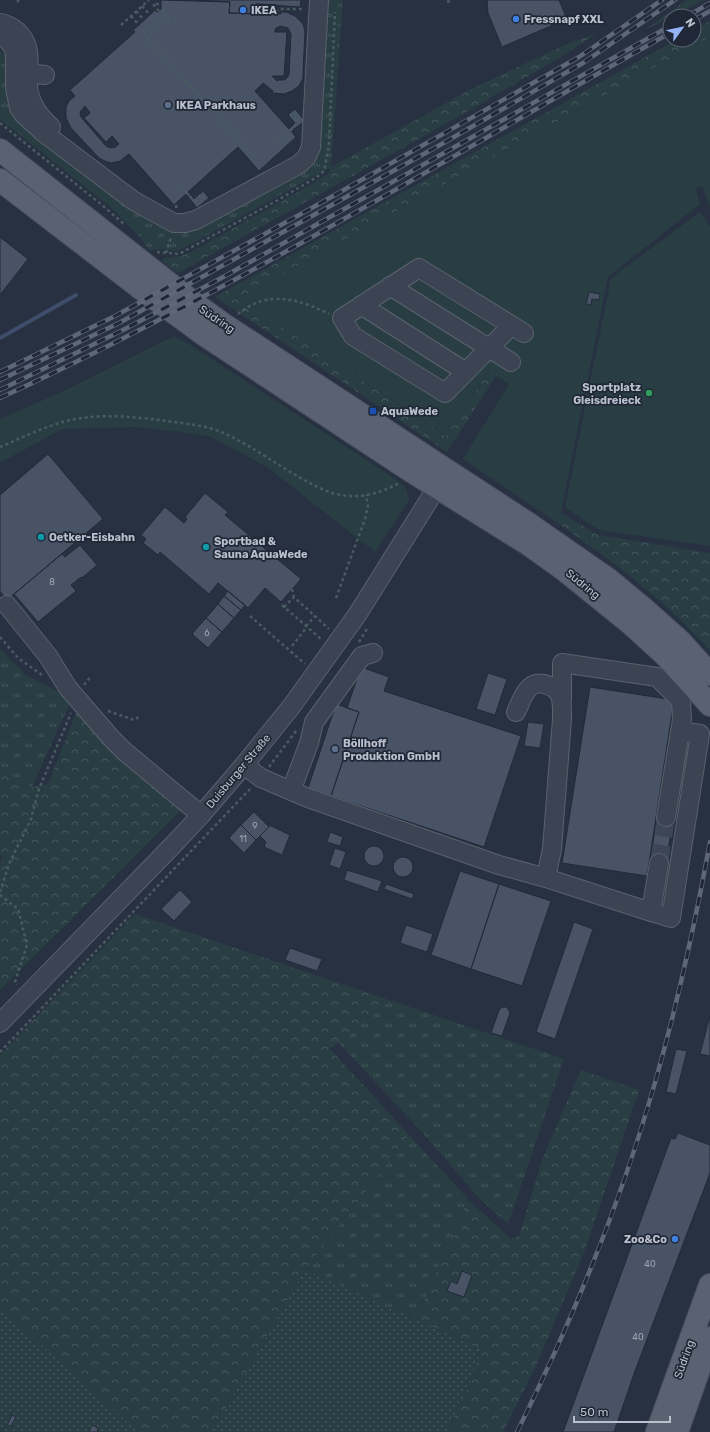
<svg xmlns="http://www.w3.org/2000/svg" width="710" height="1432" viewBox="0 0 710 1432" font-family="Rubik,sans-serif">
<defs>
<pattern id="grass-tufts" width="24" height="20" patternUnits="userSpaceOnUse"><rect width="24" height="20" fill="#293e43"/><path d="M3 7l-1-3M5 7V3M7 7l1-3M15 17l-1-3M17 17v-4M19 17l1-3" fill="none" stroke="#46585d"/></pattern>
<pattern id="forest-crowns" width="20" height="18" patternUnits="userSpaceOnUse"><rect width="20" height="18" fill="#293e43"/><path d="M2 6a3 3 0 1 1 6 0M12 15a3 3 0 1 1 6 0" fill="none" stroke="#46585d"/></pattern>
<pattern id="garden-dots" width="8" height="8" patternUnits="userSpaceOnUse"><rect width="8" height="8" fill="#293e43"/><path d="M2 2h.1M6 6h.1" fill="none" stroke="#46585d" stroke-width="1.8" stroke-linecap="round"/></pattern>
</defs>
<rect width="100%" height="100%" fill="#273142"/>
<path fill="url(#grass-tufts)" d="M326 0H343L331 167 178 251C166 251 161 246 150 251L139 236 113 209 0 119V50L6 59 22 119 160 226 167 229 309 164 318 154Z
M687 0H703L673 16H670V17L645 30Z
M0 649 26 675 65 695 69 705 32 787 0 769Z
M389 1000 564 1059 508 1224 481 1200 419 1129 338 1042Z
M409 1135 468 1199 416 1319 305 1270Z"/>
<path fill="url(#forest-crowns)" d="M710 21V37L240 298 445 436 489 372 496 376 447 452 215 297 676 40H694V30Z
M597 33 558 59 433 131 178 273 169 267 161 260 165 258 181 256 193 251 296 193 328 174 331 167 475 87 567 44Z
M561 513 598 535 710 553V651C666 600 611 560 556 522Z
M76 713H95L192 799 0 990V863L2 858 0 854V769L32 787 48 784Z
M135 914 389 1000 330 1049 409 1135 305 1270 212 1432H138L0 1308V1055Z
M581 1070 639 1090 585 1250 536 1366 503 1432H447L468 1387 481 1350 416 1319 468 1200 511 1239 519 1236 543 1157Z"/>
<path fill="#293e43" d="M710 37V207L702 186 695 188 700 204 608 277 561 513 556 522 463 459 509 384 489 372 446 436 240 298Z
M700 212 710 226V546L599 530 565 507 611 278Z
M174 336 189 344 397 480 406 488 409 500 375 552 267 467 209 436 138 427 62 429 0 463V419L64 391Z"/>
<path fill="url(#garden-dots)" d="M305 1270 416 1319 481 1350 468 1387 447 1432H212Z
M0 1308 138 1432H0Z"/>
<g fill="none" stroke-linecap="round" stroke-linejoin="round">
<path stroke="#3e4d6a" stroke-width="4" d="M0 338 76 295"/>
</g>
<path fill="#495366" stroke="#222a39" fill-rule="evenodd" d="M161 0 230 2 229 13 255 14 256 4 277 5 276 13 281 14V12H286L295 16 303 24 305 31 303 73V78L299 86 292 91 284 94 272 93 273 91 263 83 255 91 289 129 295 123 288 115 295 109 305 121 291 131 296 137 259 171 238 147 188 192 194 199 203 191 209 198 197 208 186 194 174 205 129 154 120 161 111 163 105 161 99 158 71 128 66 118V107L69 101 75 96 70 90 135 32 133 30 139 25 155 10 157 12 161 9ZM280 26 288 28 291 34 289 74 287 78 284 80H278L277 81 272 76H284L287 32H275V29ZM85 106 90 113 84 118 106 142 112 136 119 144 115 147 110 148 106 146 81 117 80 112Z
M195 0H301L300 7 256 4 255 14 229 13 230 2Z
M487 0H559L567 19 502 47 488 13Z
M0 237 28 259 0 295Z
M589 292 600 294 599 300 592 299 591 305 586 304Z
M48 454 103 519 7 600 0 591V495Z
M205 493 228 512 225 515 301 579 281 602 265 588 248 608 218 583 209 594 160 552 158 555 143 543 146 539 141 535 165 507 184 523 187 519 185 517Z
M80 545 97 565 82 578 81 577 71 585 76 591 38 622 14 594 62 554 65 557Z
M228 591 245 605 241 610 224 596Z
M224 596 241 610 234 618 218 604Z
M218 604 234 618 222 632 206 618Z
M206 618 222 632 208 648 192 634Z
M361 667 389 677 384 691 521 736 484 847 331 796 359 712 347 708Z
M488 673 507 679 495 715 476 709Z
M590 687 674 700 647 876 562 863Z
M336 704 359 712 331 796 308 788Z
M528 722 544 724 540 748 524 746Z
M254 812 269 827 256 840 241 825Z
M657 816 673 818 666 864 650 862Z
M241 825 256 840 244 853 229 838Z
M269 825 290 835 282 855 264 847 266 842 260 836 269 827Z
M330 832 343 837 340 846 327 842Z
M364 856a10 10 0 1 1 20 0a10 10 0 1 1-20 0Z
M335 848 346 852 340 869 329 865Z
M393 867a10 10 0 1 1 20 0a10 10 0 1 1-20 0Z
M347 870 382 881 378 892 344 880Z
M460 871 499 884 471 969 431 955Z
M386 884 414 894 412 899 384 889Z
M499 884 551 901 522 986 471 969Z
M180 890 192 902 174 921 161 909Z
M574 922 593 929 555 1039 536 1032Z
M406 925 433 934 427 952 400 943Z
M290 948 322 959 317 971 285 960Z
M502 1007H507L510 1013 502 1036 491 1033 499 1010Z
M710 1015V1056L700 1054Z
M676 1049 687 1051 676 1094 666 1092Z
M678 1133 710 1145V1173L635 1371 614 1432H563L671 1138 675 1139Z
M462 1271 472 1275 464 1297 447 1291 451 1281 457 1284Z
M12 1415 16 1417 11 1426 7 1425Z
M92 1425 98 1428 97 1432H89Z"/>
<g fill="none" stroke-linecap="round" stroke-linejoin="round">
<path stroke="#3d4657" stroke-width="18" stroke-dasharray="18 9" stroke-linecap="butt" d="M659 863 666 817"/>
<defs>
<path id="minor" d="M0 23C6 24 12 27 17 31 37 50 24 71 29 93 32 107 41 118 51 127
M0 35 5 37 13 47 15 55V88L19 108 24 115 44 133 134 201 174 223H185L196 220 298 165 306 158 311 147 319 0
M28 73 45 75
M390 286 511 362
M361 305 466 372
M511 326 445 393 353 336 342 318 419 268 524 333
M7 605 48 656 68 688 111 738 124 751 201 815
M562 701V663L657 677 681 701 682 719 666 817
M516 712C520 704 523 693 530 687 534 684 539 683 544 684 564 689 562 702 562 719L552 849 546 878
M244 765 261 778 308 798 499 865 546 878 651 912 659 863
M291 791 309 743 314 722 362 656 373 653
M651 912 671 918 700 734 680 731
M0 1023 173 845 201 815 244 765 291 707 357 615 444 476"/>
<path id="major" d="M0 150 194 303 223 324 529 524 608 579 643 608 680 641 710 674
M0 180 139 287 206 336 411 471 528 544 563 569 631 624 665 655 710 705
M657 1432 710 1285
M677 1432 710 1338"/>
</defs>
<use href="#minor" stroke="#5a616f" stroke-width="20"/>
<use href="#major" stroke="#454c5b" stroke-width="24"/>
<path stroke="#485b60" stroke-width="2.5" stroke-dasharray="3 3" stroke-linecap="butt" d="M17 2 19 0
M447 2 453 0
M142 6 150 15
M163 9V13L167 18
M136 11 144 20
M159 11 153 4H161
M276 12 279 9H302
M131 16 139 25
M177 19 167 18 146 38 255 158
M155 21 159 26
M121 25 149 0
M149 26 154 31
M144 31 148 36
M297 115 294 112 291 115 298 122
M0 123 102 205 125 225
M275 139 284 137 297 124
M178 183 194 201 202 194 205 198
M176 208 177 202
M157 252 179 254 278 200 317 177 324 171 329 145 335 12
M166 253 171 237
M238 314C246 308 255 302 266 300 288 296 309 304 329 314
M0 447C17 440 35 431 53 425 89 412 130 416 167 421 185 424 205 425 221 432 252 445 279 467 308 482 318 487 330 494 342 495 362 499 382 492 400 483
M292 589 294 597 329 629
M336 598 365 519 368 506 366 495
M282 605 322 640
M284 607 294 597
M250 616 305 664
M306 626 315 616
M0 637 18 658 42 675
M359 642 368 627
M292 646 307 627
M84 685 91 676
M108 711 134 720 140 716
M269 767 296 731
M0 892 9 864 31 819 39 789 71 713
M0 895 18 909 27 945 15 982 17 985
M0 1052 250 789"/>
<use href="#minor" stroke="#3c4352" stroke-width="18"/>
<use href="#major" stroke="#5a6272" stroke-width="22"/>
<defs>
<path id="rail" d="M688 16 710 3
M694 20 710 11
M0 372 115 316 310 209 579 57 662 0
M0 380 119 323 440 145 583 63 675 0
M0 390 123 330 225 276 670 26
M0 398C231 292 448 157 670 33
M517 1432C572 1321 620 1205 654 1086 677 1006 695 924 710 842"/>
</defs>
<use href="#rail" stroke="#5e6779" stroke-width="4.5"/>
<use href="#rail" stroke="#202837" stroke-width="3" stroke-dasharray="9" stroke-linecap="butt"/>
</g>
<g fill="#3f7fe0" stroke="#202837" stroke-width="1.5">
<circle cx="243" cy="10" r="4"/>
<circle cx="516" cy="19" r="4"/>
<circle cx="675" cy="1239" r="4"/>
</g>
<g fill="#5c6f8a" stroke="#202837" stroke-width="1.5">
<circle cx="168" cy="105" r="4"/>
<circle cx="335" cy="749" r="4"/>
</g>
<circle fill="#2e9e5b" stroke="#202837" stroke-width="1.5" cx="649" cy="393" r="4"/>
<rect fill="#1a4fb4" stroke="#202837" stroke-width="1.5" x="369" y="407" width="8" height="8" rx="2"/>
<g fill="#0f9aa8" stroke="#202837" stroke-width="1.5">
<circle cx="41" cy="537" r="4"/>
<circle cx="206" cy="547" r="4"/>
</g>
<g text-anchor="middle" stroke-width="3.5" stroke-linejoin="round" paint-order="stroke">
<g font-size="9" fill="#9da4b2">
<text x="52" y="585">8</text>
<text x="207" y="636">6</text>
<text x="255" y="829">9</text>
<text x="243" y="842">11</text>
<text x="650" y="1267">40</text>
<text x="638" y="1340">40</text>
</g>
<g font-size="11" font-weight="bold" fill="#b9bfcc" stroke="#202837" text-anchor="start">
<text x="251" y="14">IKEA</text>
<text x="524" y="23">Fressnapf XXL</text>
<text x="176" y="109">IKEA Parkhaus</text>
<text x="641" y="391" text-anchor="end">Sportplatz<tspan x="641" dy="13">Gleisdreieck</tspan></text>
<text x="381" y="415">AquaWede</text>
<text x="49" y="541">Oetker-Eisbahn</text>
<text x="214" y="545">Sportbad &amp;<tspan x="214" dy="13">Sauna AquaWede</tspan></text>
<text x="343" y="747">Böllhoff<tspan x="343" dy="13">Produktion GmbH</tspan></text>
<text x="667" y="1243" text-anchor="end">Zoo&amp;Co</text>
</g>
<g font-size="11" fill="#b9bfcc" stroke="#202837">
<text transform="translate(217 319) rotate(34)" y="4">Südring</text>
<text transform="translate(583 584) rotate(39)" y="4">Südring</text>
<text transform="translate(238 771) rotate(-50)" y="4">Duisburger Straße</text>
<text transform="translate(684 1359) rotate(-70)" y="4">Südring</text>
</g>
</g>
<g transform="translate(682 28) rotate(57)"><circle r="19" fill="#202837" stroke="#5d6473"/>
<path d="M0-3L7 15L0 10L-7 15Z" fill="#93b3f6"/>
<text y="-6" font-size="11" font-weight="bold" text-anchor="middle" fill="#b9bfcc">N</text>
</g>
<path d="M574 1416v6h96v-6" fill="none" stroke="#b9bfcc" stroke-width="2"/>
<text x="580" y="1416" font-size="12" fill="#b9bfcc" stroke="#202837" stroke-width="3" paint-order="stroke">50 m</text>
</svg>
